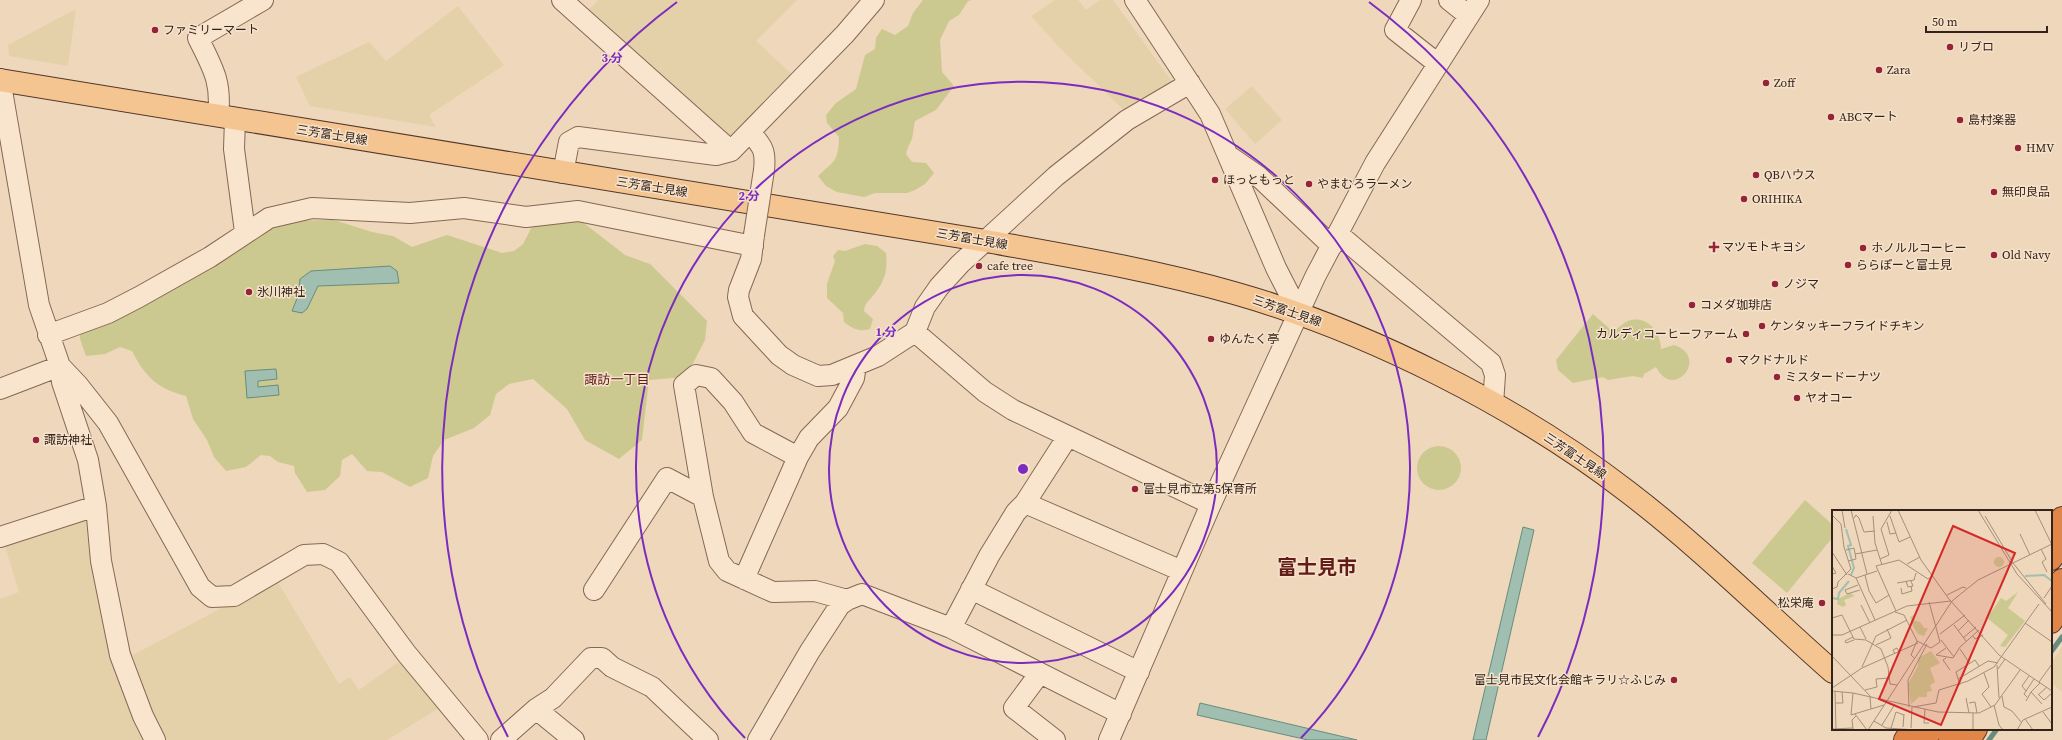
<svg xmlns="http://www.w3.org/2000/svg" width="2062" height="740" viewBox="0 0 2062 740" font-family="'Source Serif 4','Noto Sans JP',serif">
<rect width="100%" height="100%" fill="#eed7bb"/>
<path fill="#e4d1a9" d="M598 0H797L756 41 797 79 737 139H728L584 14Z
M1055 0H1078L1086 10 1100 0H1113L1173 83 1126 112 1061 49 1031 16Z
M458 6 504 65 429 115 436 127 310 106 296 77 369 42 386 61Z
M76 9 68 66 9 56 8 45Z
M1252 86 1282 120 1255 144 1225 109Z
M90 519 149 740H0V599L19 592 5 546Z
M276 579 339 684 350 677 359 690 401 660 439 708 387 740H164L151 710 133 655Z
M2062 647V692L2051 682V663Z"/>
<path fill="#ccc990" d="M923 0H972L968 1 959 15 949 21 940 40 942 72 954 86 936 110 915 121 912 139 908 147 906 154 912 162 926 163 934 173 925 184 915 190 907 193H875L864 197 837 192 826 186 818 176C835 160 838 162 839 137L827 123 826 115 836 103 856 89 865 55 875 49 876 38 882 29 895 35 908 26 913 13Z
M576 217 625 255 650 264 707 321 705 340 686 377 649 380 642 440 619 459 585 440 567 409 533 379 509 384 496 394 490 415 474 428 444 440 433 456 428 478 410 487 382 472 367 471 352 454 342 460 340 476 325 490 307 492 295 473 294 466 278 462 270 456 261 455 246 467 226 471 214 457 207 440 193 419 186 396C158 389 145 377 132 351L120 347 105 354 86 356 80 339V328L230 251 243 248 270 221 334 220 372 232 393 236 412 247 447 235 502 253 514 251 523 244 535 221Z
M865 244 877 246 886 253C888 273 884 282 872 297 867 303 865 303 864 311L873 319 870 329C859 332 853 329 844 322L843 313 827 298V284L835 261 833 256 838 250 845 251Z
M1593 314 1610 329 1615 330C1620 327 1623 323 1628 321 1647 314 1661 333 1661 349L1674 345C1710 356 1674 402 1656 367L1644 374 1643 378 1633 376 1608 380 1603 377 1573 383 1558 370 1556 360Z
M1417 468a22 22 0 1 1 44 0a22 22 0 1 1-44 0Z
M1805 500 1833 525V537L1787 593 1752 563Z"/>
<path fill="#a0bfb1" stroke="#678c7d" d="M390 266 397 271 399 283 318 286 307 309 302 313 292 311 298 296 300 279 311 271Z
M276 369 277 379 258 381V387L278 385 279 395 247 398 245 371Z
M1523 527 1534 530 1486 740H1473Z
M1200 703 1357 740H1308L1197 715Z"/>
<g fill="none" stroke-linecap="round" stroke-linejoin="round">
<path stroke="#678c7d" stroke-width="5" d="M2051 652 2062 637
M1989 740 1997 729"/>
<defs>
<path id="minor" d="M562 0 731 151
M1135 0 1210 114 1276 268 1299 313
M1411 0 1395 30 1438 64
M1449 0 1469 16
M0 79 39 305 60 366 62 382 88 460 96 506 101 561 120 655 143 716 155 740
M218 116C222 82 213 68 198 38L263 0
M235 119 234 149 245 232
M751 133C763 147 766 151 764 170
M1229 156 1258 176 1332 246
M563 173 569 142 578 137 716 155 731 151 845 34 874 0
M1338 234 1491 363 1495 375 1493 404
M754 235 751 259 739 290 738 297 743 316 779 355 793 365 818 376 832 375 878 356 915 332 925 307 939 287 960 264 1056 176 1127 120 1190 83
M915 332 985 392 1013 410 1211 504
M48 335 108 313 139 297 210 257 269 218 312 208 410 213 464 208 526 217 578 211 753 246
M60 366 78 385 108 423 200 587 212 597 234 596 304 555 323 554 339 562 406 653 478 740
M0 389 60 366
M798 457 753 433 733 402 711 378 696 375 684 385 703 497 719 561 727 571 773 592 815 591 847 600
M1025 503 1182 571
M0 537 96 506
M744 579 798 457 809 438 838 408 854 378 856 365
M971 589 1139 672
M594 590 667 478 703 497
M951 628 989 556 1016 512 1025 503 1068 436
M1040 673 1014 708 1055 740
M536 709 574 740
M501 740 536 709 553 698 591 658H602L612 667 652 687 708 740
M758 740 810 651 840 605 847 600 862 594 951 628 1121 714
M1109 740 1211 504 1315 277 1375 163 1479 0"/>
<path id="major" d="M0 80 986 241C1069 256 1153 270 1234 293 1368 331 1518 407 1628 492 1700 547 1765 612 1833 672"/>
<path id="highway" d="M2051 533 2062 518
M2051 559 2062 545
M2051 595 2062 580
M2051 622 2062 607
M1905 740 1913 729
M1925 740 1932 729
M1950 740 1957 729
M1969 740 1976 729"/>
</defs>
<use href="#minor" stroke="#866755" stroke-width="22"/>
<use href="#major" stroke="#53362a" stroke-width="24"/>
<use href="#highway" stroke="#53362a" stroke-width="24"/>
<use href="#minor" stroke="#f9e5ce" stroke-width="20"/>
<use href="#major" stroke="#f4c591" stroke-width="22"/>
<use href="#highway" stroke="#e28548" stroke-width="22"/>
<defs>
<path id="minor-bridge" d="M754 235 764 170"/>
</defs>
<use href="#minor-bridge" stroke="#866755" stroke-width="22" stroke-linecap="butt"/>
<use href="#minor-bridge" stroke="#f9e5ce" stroke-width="20"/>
</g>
<g fill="none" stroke="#7b2cbf" stroke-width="2">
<circle cx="1023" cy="469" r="194"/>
<path d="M745 738A387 387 0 1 1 1301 738"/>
<path d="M508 737A581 581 0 0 1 677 2M1369 2A581 581 0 0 1 1538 737"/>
</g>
<g fill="#962438" stroke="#f6e2cb" stroke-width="1.5">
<circle cx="155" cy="30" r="4"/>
<circle cx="1950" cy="47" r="4"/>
<circle cx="1879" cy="70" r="4"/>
<circle cx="1766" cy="83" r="4"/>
<circle cx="1831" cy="117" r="4"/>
<circle cx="1960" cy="120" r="4"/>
<circle cx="2018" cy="148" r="4"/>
<circle cx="1756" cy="175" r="4"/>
<circle cx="1215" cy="180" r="4"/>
<circle cx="1309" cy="184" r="4"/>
<circle cx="1994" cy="192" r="4"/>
<circle cx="1744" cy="199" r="4"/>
<path d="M1712 241h4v4h4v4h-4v4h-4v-4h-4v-4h4z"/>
<circle cx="1863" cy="248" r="4"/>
<circle cx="1994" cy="255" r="4"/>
<circle cx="1848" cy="265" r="4"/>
<circle cx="979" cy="266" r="4"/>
<circle cx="1775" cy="284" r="4"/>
<circle cx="249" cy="292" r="4"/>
<circle cx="1692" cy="305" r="4"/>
<circle cx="1762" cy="326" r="4"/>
<circle cx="1746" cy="334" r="4"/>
<circle cx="1211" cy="339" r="4"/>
<circle cx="1729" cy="360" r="4"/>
<circle cx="1777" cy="377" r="4"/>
<circle cx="1797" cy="398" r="4"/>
<circle cx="36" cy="440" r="4"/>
<circle cx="1135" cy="489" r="4"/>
<circle cx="1822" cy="603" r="4"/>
<circle cx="1674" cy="680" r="4"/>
</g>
<g text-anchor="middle" stroke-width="3" stroke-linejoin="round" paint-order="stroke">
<g font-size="12" fill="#34231a" stroke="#f6e2cb" text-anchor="start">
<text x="163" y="34">ファミリーマート</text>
<text x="1958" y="51">リブロ</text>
<text x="1887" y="74">Zara</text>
<text x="1774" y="87">Zoff</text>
<text x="1839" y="121">ABCマート</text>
<text x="1968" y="124">島村楽器</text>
<text x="2026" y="152">HMV</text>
<text x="1764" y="179">QBハウス</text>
<text x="1223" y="184">ほっともっと</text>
<text x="1317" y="188">やまむろラーメン</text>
<text x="2002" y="196">無印良品</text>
<text x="1752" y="203">ORIHIKA</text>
<text x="1722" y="251">マツモトキヨシ</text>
<text x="1871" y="252">ホノルルコーヒー</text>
<text x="2002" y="259">Old Navy</text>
<text x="1856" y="269">ららぽーと富士見</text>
<text x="987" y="270">cafe tree</text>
<text x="1783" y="288">ノジマ</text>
<text x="257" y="296">氷川神社</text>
<text x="1700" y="309">コメダ珈琲店</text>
<text x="1770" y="330">ケンタッキーフライドチキン</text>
<text x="1738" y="338" text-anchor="end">カルディコーヒーファーム</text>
<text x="1219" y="343">ゆんたく亭</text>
<text x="1737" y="364">マクドナルド</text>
<text x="1785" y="381">ミスタードーナツ</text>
<text x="1805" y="402">ヤオコー</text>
<text x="44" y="444">諏訪神社</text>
<text x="1143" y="493">富士見市立第5保育所</text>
<text x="1814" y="607" text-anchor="end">松栄庵</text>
<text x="1666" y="684" text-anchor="end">富士見市民文化会館キラリ☆ふじみ</text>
</g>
<g font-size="12" fill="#34231a" stroke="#f6e2cb">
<text transform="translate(332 135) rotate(9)" y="4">三芳富士見線</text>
<text transform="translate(652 187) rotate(9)" y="4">三芳富士見線</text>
<text transform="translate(972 239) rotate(10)" y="4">三芳富士見線</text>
<text transform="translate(1287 311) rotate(19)" y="4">三芳富士見線</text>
<text transform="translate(1575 456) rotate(34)" y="4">三芳富士見線</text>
</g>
<g font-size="13" fill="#621c19" stroke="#f6e2cb">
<text x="617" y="384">諏訪一丁目</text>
</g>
<g font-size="20" font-weight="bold" fill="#621c19" stroke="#f6e2cb">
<text x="1317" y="574">富士見市</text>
</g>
</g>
<g transform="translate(1832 510)">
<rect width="220" height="220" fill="#eed7bb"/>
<path d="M162 52a5 5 0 1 1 10 0a5 5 0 1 1-10 0ZM186 82 176 98 193 111 173 137 168 136 176 125 155 108 169 88 174 91ZM18 83 23 86 12 90 14 95 11 97 5 94 6 89ZM82 105 83 111 88 112 92 118H96L92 126 86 124 81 116 78 107ZM99 141 108 153 98 158 103 172 98 175 100 181 95 182V187H87L79 194 76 174 86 156V148Z" fill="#ccc990"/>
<path fill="none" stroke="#a0bfb1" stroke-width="2" d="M14 19 19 35 16 36 22 58 19 65M193 66 212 65 220 71M0 88 6 89 7 83 17 71"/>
<path fill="none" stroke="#a48f7b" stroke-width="1" d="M10 0 13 18M19 0 35 64M66 0 89 50 117 89 167 145 220 181M146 0 185 64 220 102M203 0 220 35M0 5 9 14 12 37 19 59 6 72 5 77 0 79M41 6 43 33 50 55M58 6 67 32 78 27M153 6 181 53 214 94M22 8 24 5 27 8 32 22 43 21M55 12 58 24 64 23M188 24 198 45M209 39 214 49 210 52 215 62M14 40 22 38 23 43 24 49 16 51M0 42 15 65M23 44 45 40M48 49 57 45 49 19 60 0M75 54 88 47M0 56 4 63 0 64M16 64 24 68 43 110M33 65 37 81 44 93 57 85M24 68 45 61M74 71 76 77 81 76 79 71M65 73 82 70 84 63M26 75 13 80 15 84 28 80M69 78 70 84 80 81 79 76M115 85 131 77 134 78M212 88 220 76M29 95 38 113M64 101 44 56 67 50 96 69 101 66M63 102 72 105 85 131 79 145 82 148M0 108 10 105 22 129 34 130 49 139 56 157 58 174 65 175M193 113 220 132M122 115 134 131M28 117 34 129M126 121 137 110M108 124 133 105M0 125H10L75 96 119 91M141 126 143 129 151 125M21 127 13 131 14 133 22 130M131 128 144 117M109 130 122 147M85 131 99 138 108 132 97 92M44 135 59 128 55 119M114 138 104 145 121 148 128 137 147 120M128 139 138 154M63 144 61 140 65 138 67 142M0 146 39 187M114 148 111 150 118 160M165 155 167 188M30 157 44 126 75 110M166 159 173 149M152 163 157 177 150 184 159 197M126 169 156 151 166 153M207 172 220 154M128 175 124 162 143 150 147 156M0 178 30 158 86 133M33 180 45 177 44 169 57 168M0 181 21 183 106 202 147 203 163 195 188 160M3 181 4 220M194 181 190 176 197 166M199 182 210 194M21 183 19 205 52 195M206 185 215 177M207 185 212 190 220 183M170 186 172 197 180 201 189 212M38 187 39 199M195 187 192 184 202 169M134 188 137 203M194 191 199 182 208 173M4 193H11L10 182M137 193 143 192 145 203M162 195 167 215 171 220M77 197 76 170 95 134M81 197 104 193 107 180 136 171 162 157 207 94M93 199 92 213H97M211 202 220 214M23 204 35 220M193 209 201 220M42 211 54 218 84 220M50 215 63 194M71 217 72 204M59 218 64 202 72 205M79 218 80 197M0 219 21 218M21 219 20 210 24 206M36 220 120 91 146 70 220 34M141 220V203M185 220 191 210 220 197"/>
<path fill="#d62828" fill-opacity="0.15" stroke="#d62828" stroke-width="2" d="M121 16 183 43 109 215 47 189Z"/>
<rect width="220" height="220" fill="none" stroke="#34231a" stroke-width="2"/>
</g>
<circle cx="1023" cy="469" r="6" fill="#7b2cbf" stroke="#f6e2cb" stroke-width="2"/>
<g font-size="12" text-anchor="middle" font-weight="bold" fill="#7b2cbf" stroke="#f6e2cb" stroke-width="3" stroke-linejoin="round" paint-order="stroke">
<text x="612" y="62">3 分</text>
<text x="749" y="200">2 分</text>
<text x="886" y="336">1 分</text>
</g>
<path d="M1926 26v6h121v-6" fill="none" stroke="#34231a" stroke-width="2"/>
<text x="1932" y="26" font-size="12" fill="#34231a" stroke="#f6e2cb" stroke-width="3" paint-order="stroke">50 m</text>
</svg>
